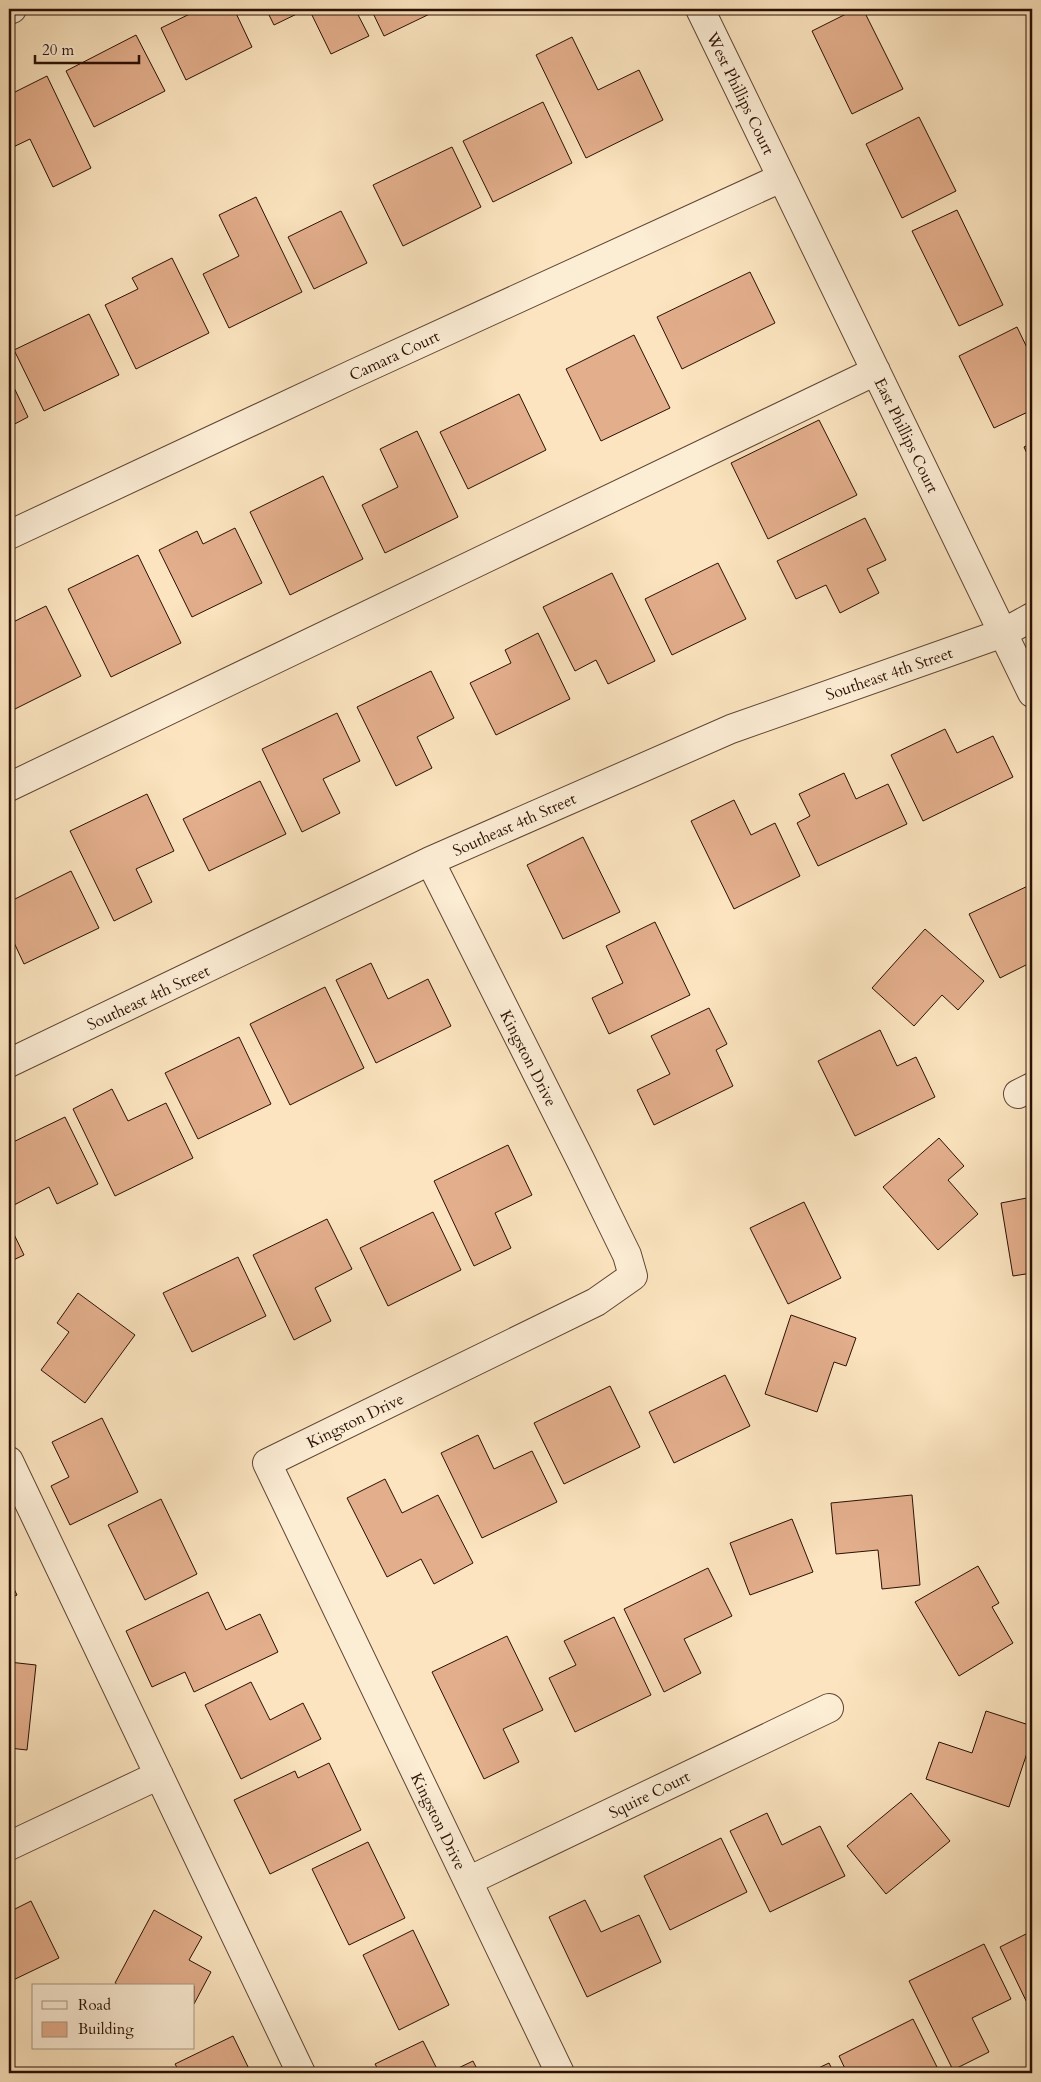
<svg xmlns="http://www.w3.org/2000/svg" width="1041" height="2082" viewBox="0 0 1041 2082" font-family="Cardo,serif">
<rect width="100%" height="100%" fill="#fbe4bf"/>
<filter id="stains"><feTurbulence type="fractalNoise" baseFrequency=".004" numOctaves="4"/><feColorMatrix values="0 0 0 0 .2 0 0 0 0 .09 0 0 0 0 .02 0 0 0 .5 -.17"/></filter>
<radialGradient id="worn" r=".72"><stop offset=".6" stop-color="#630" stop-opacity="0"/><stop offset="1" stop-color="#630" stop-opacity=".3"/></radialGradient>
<path fill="#e3ae8c" stroke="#2b1004" d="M200 9H234L252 47 186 80 161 28Z
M266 9H307L274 25Z
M309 9H355L369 36 331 54Z
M371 9H440L384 36Z
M856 9H863L903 89 852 114 812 31Z
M136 35 165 91 94 127 66 71Z
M572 37 598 90 639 70 663 120 586 158 536 55Z
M47 76 91 168 53 187 30 139 9 149V95Z
M543 102 572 163 493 202 463 141Z
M919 117 956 191 902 218 866 144Z
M452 147 481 207 403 246 373 185Z
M256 197 302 292 229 328 203 274 239 256 219 215Z
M957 210 1003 305 959 326 912 231Z
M341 211 367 263 314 289 288 237Z
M172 258 209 333 136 369 105 305 138 289 132 278Z
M750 272 775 323 682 369 657 317Z
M89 314 119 375 44 411 14 350Z
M1017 327 1032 358V410L994 428 959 356Z
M634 335 670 408 601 441 566 369Z
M9 377 28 417 9 427Z
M519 394 546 450 468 489 440 432Z
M819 420 857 495 768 539 731 463Z
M417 431 458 517 385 553 362 505 398 487 380 449Z
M1032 443V464L1024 447Z
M323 476 363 559 290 595 250 512Z
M865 518 886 560 867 569 879 593 840 613 826 585 796 599 777 561Z
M235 528 262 583 192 617 159 550 197 531 203 544Z
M138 555 181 643 111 677 68 589Z
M718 563 746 619 672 655 645 599Z
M612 573 655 661 608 684 596 660 575 671 543 607Z
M46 606 81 676 9 712V624Z
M538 633 570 699 496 735 470 683 511 663 505 650Z
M431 671 454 718 417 737 432 768 396 786 357 707Z
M337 713 360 761 323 779 340 813 302 832 262 749Z
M945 729 957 753 993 736 1013 777 923 821 891 755Z
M844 773 856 799 888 784 907 824 818 866 797 823 810 816 799 794Z
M260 781 286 834 209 871 183 819Z
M147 794 174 851 136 869 152 902 114 921 70 831Z
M734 800 751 835 775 823 800 876 734 909 691 821Z
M583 837 620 912 563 939 527 865Z
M71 871 99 928 24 964 9 932V902Z
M1032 884V962L1000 978 969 914Z
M655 922 690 995 609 1034 592 998 623 983 606 946Z
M925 929 984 981 958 1010 942 995 914 1026 872 988Z
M371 963 388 999 428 979 451 1026 376 1063 336 980Z
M325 987 364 1068 290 1105 250 1024Z
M709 1008 727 1044 716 1050 733 1086 654 1125 637 1090 670 1074 651 1036Z
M880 1030 897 1066 916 1057 935 1097 855 1136 818 1061Z
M239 1037 271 1104 198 1139 165 1073Z
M112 1089 128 1121 166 1103 193 1158 115 1196 73 1109Z
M65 1117 98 1184 57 1204 49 1187 14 1205 9 1194V1144Z
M939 1138 964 1166 948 1180 978 1214 938 1250 883 1187Z
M508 1145 532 1195 495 1213 511 1248 474 1266 434 1181Z
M1032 1197V1273L1013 1276 1001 1203Z
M804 1202 841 1278 788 1304 750 1228Z
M433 1212 461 1270 388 1306 360 1248Z
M327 1219 352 1269 315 1288 331 1321 294 1340 253 1255Z
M9 1224 24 1255 9 1262Z
M238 1257 266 1316 192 1352 163 1293Z
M78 1293 135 1335 85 1403 41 1370 69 1332 57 1323Z
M791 1315 856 1338 846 1366 834 1362 817 1412 765 1394Z
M725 1375 750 1426 674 1463 649 1412Z
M610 1386 640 1447 564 1484 534 1423Z
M102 1418 138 1492 70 1525 51 1486 69 1477 52 1442Z
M478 1435 494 1469 532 1451 557 1502 482 1538 441 1453Z
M385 1479 402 1513 438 1495 473 1563 434 1584 421 1559 387 1577 347 1498Z
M912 1495 920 1585 882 1589 878 1550 836 1554 831 1503Z
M161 1499 197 1574 145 1600 108 1525Z
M792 1519 813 1572 750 1595 730 1543Z
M978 1566 999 1603 992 1607 1013 1643 959 1676 915 1602Z
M708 1568 732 1616 684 1639 701 1673 664 1692 624 1609Z
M9 1579 17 1595 9 1599Z
M208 1592 226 1630 260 1614 278 1652 194 1692 185 1672 152 1687 126 1631Z
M614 1617 651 1695 575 1732 549 1678 576 1665 564 1641Z
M507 1636 543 1710 503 1729 519 1762 484 1779 432 1672Z
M9 1662 36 1665 27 1750 9 1748Z
M251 1682 270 1720 303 1703 321 1739 241 1779 205 1705Z
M986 1711 1032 1726V1738L1009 1807 926 1779 939 1742 972 1753Z
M329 1763 361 1830 270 1874 234 1800 295 1771 298 1778Z
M911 1793 950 1841 886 1894 847 1846Z
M767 1813 782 1845 820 1826 845 1876 770 1912 730 1831Z
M721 1838 747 1892 670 1930 644 1876Z
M368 1842 405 1918 349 1945 312 1869Z
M585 1900 601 1932 639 1915 661 1962 587 1997 549 1917Z
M31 1901 59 1958 9 1982V1912Z
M154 1910 202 1937 189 1960 211 1972 194 2004V1986H120L115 1983Z
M413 1930 449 2005 399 2030 363 1955Z
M1032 1931V2013L1000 1947Z
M984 1944 1011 1999 972 2018 989 2052 953 2070 909 1981Z
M913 2019 940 2073H847L839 2056Z
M233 2036 251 2073H180L175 2064Z
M423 2041 439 2073H380L375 2064Z
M473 2061 479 2073H448Z
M829 2063 834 2073H808Z"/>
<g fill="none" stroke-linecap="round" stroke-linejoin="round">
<defs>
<path id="minor" d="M700 9 1032 693
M9 10 12 9
M9 535 353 374 781 178
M9 787 876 371
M430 861 580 1159 627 1255 633 1276 596 1302 267 1463 560 2073
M9 1063 430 861 731 729 1003 633 1032 617
M1018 1094 1032 1087
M9 1461 301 2073
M9 1846 159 1775
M468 1881 829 1708"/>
</defs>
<use href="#minor" stroke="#5f4533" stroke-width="30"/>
<use href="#minor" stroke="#fcedd5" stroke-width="28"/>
</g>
<g text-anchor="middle" stroke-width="4" stroke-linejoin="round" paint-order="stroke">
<g font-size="16" fill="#2b1004" stroke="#fcedd5">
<text transform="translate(741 93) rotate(64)" y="6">West Phillips Court</text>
<text transform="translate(394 355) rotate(-25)" y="6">Camara Court</text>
<text transform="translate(907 435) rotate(64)" y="6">East Phillips Court</text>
<text transform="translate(889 673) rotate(-19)" y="6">Southeast 4th Street</text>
<text transform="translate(514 824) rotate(-24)" y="6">Southeast 4th Street</text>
<text transform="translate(148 997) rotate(-25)" y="6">Southeast 4th Street</text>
<text transform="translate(529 1058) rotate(63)" y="6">Kingston Drive</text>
<text transform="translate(355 1420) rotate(-26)" y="6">Kingston Drive</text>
<text transform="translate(649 1794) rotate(-26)" y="6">Squire Court</text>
<text transform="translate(439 1821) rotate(64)" y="6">Kingston Drive</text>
</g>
</g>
<rect width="1041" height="2082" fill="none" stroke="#fbe4bf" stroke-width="30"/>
<rect x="10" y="10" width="1021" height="2062" fill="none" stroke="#2b1004" stroke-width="2.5"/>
<rect x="15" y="15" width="1011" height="2052" fill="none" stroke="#2b1004"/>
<rect x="32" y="1984" width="162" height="65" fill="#fcedd5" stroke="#a89581"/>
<rect x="42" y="2001" width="25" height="8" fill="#fcedd5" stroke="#a89581"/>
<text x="78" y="2010" font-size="15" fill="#2b1004">Road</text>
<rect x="42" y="2022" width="25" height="15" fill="#e3ae8c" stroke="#a89581"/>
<text x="78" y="2034" font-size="15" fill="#2b1004">Building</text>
<path d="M35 55v8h104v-8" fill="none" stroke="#2b1004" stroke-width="2.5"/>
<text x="42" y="55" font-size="15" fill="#2b1004" stroke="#fcedd5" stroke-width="4" paint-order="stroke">20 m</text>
<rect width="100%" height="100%" filter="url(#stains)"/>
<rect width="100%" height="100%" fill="url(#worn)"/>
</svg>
